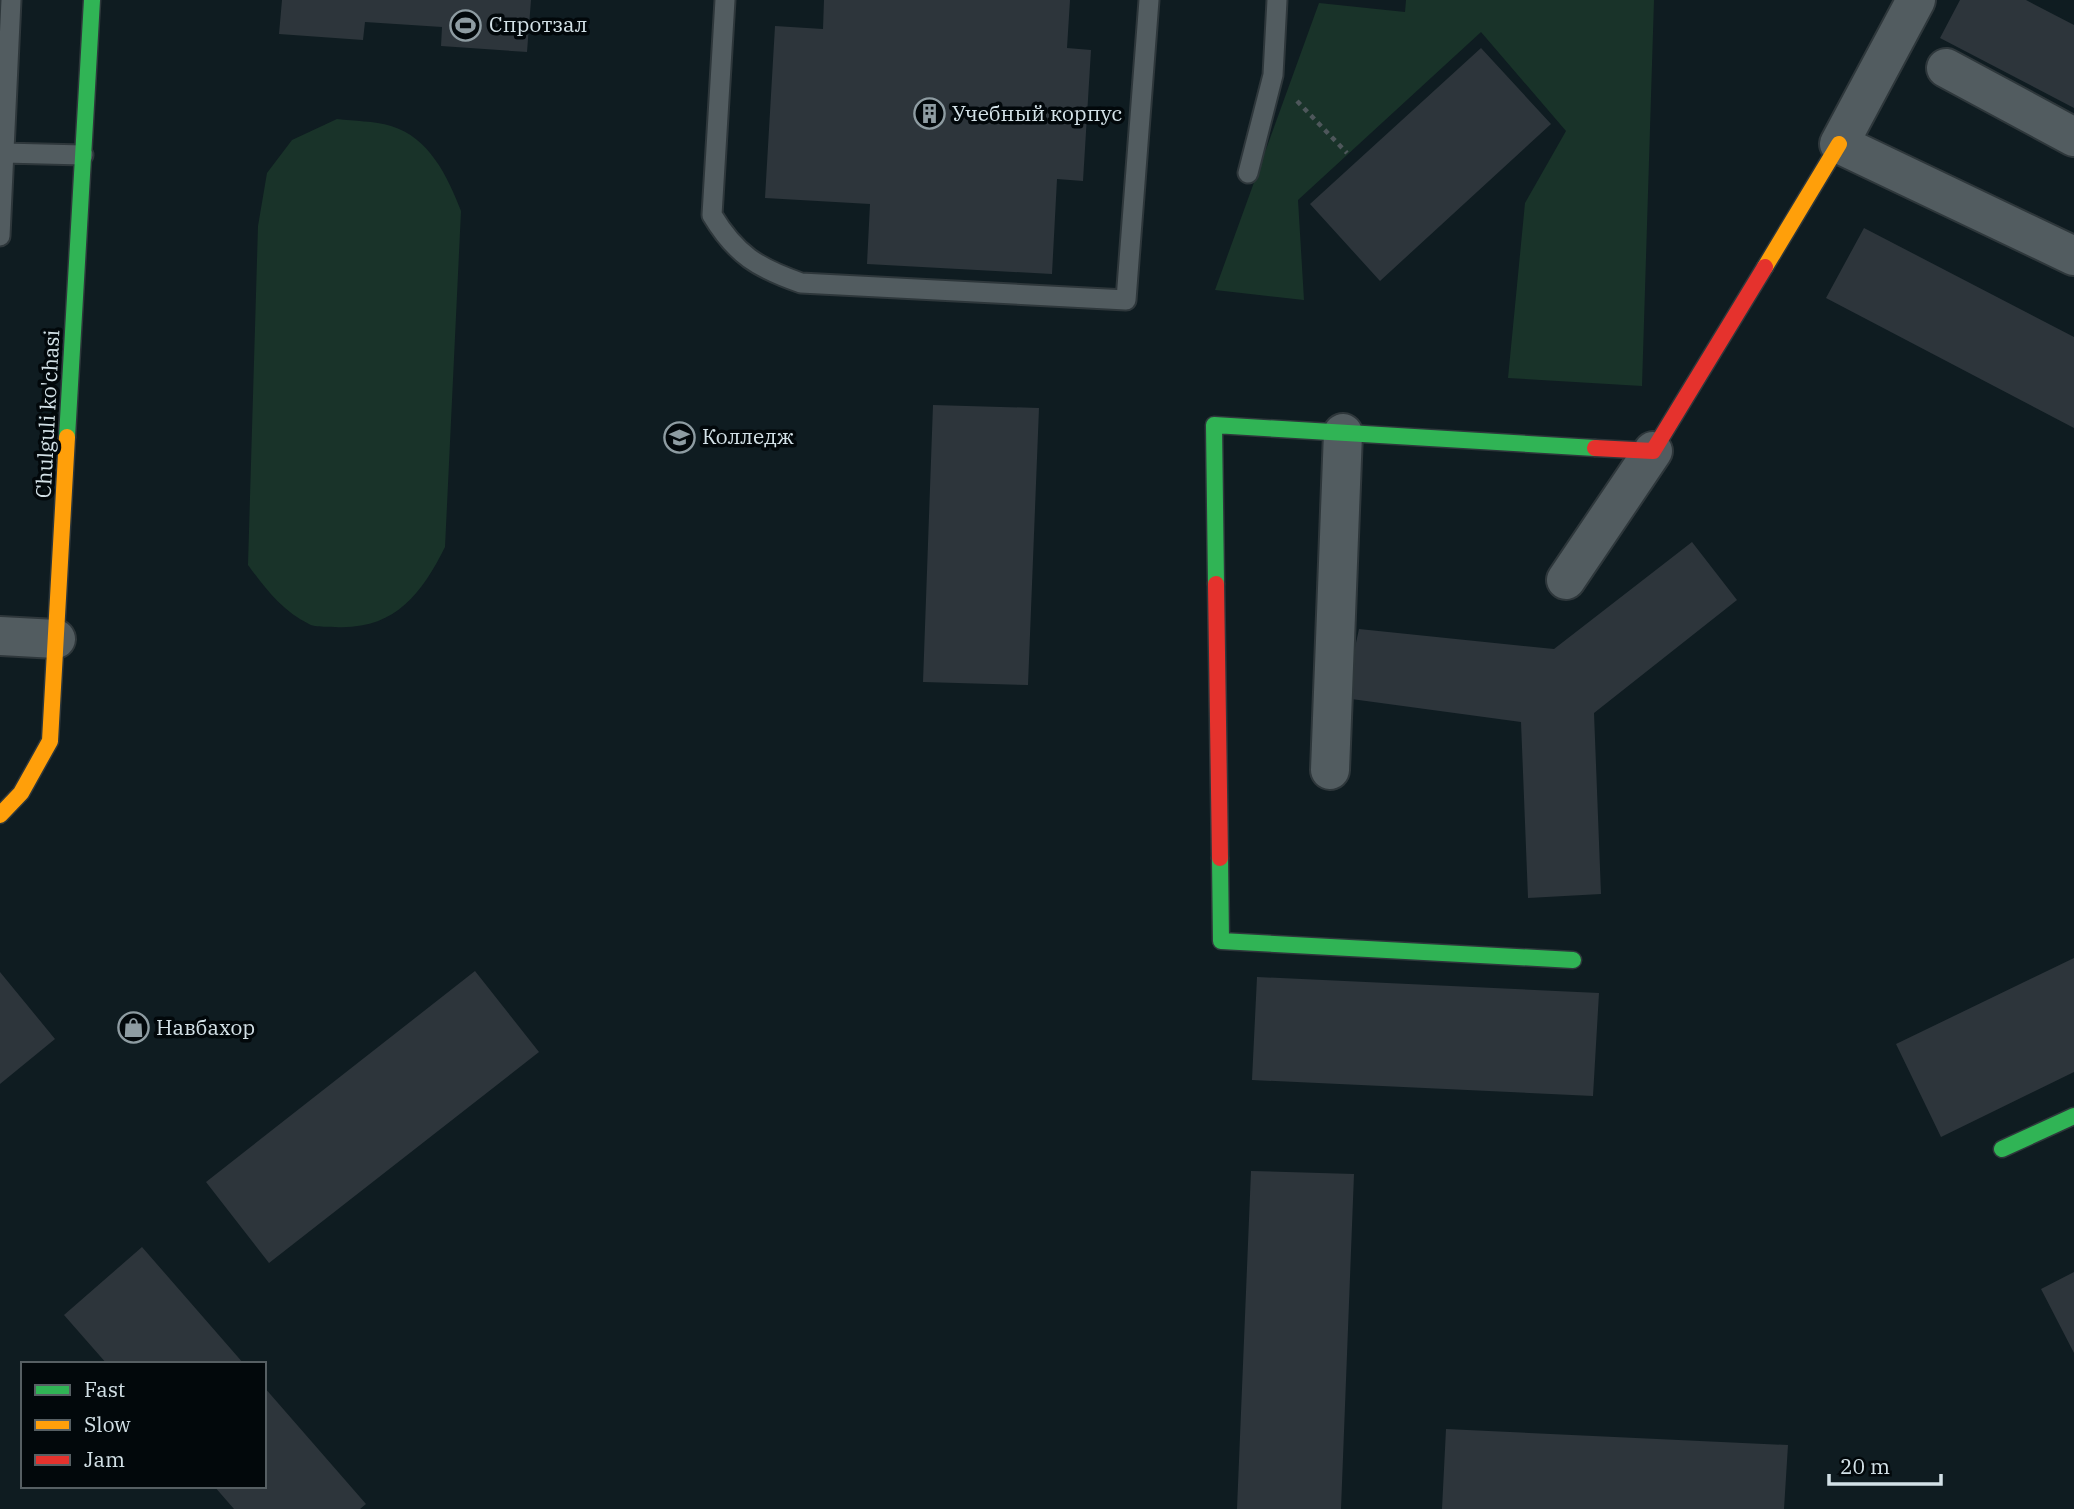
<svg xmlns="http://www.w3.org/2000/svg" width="2074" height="1509" viewBox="0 0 2074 1509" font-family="'IBM Plex Serif',serif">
<rect width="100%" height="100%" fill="#0f1c21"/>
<path fill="#193329" d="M1406 0H1654L1642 386 1508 378 1525 203 1566 131 1481 32 1298 200 1304 300 1215 290 1319 3 1405 12Z
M337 119C354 121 374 121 391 126 429 137 448 177 461 211L445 547C421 595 394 630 335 627 327 626 316 628 309 624 282 611 265 588 248 565L258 226 267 173 292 140Z"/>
<path fill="#2d353b" d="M282 0H531L527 52 441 46 442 27 365 22 363 40 279 34Z
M824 0H1070L1067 48 1091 50 1083 181 1057 179 1052 274 867 264 870 204 765 198 775 26 823 29Z
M1960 0H2026L2074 25V108L1940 38Z
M1481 48 1551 124 1380 281 1310 204Z
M1864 228 2074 337V428L1826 298Z
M933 405 1039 408 1028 685 923 682Z
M1692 542 1737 600 1594 713 1601 894 1528 898 1521 722 1344 698 1359 629 1554 649Z
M2074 958V1072L1941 1137 1896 1044Z
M475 971 539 1052 269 1263 206 1182Z
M0 972 55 1039 0 1084Z
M1257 977 1599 993 1593 1096 1252 1080Z
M1251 1171 1354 1174 1341 1509H1237Z
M142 1247 244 1364H107L64 1315Z
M2074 1272V1353L2041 1289Z
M264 1387 366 1504 360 1509H234L214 1486H264Z
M1446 1429 1788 1445 1784 1509H1442Z"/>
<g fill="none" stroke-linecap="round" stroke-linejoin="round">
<defs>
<path id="lane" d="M725 0 712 215C736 255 758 268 801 283L1126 300 1149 0
M4 153 83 155
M1248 173 1273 75 1277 0
M0 236 11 0"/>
<path id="street" d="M1916 0 1839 144 2074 256
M1946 68 2074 137
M1566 580 1653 451
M0 636 56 639
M1330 770 1343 433"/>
<path id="fast" d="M67 437 92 0
M1216 584 1214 425 1595 448
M1220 858 1221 941 1573 960
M2002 1149 2074 1116"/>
<path id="slow" d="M1765 267 1839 144
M0 815 21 793 50 741 67 437"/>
<path id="jam" d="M1595 448 1653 451 1765 267
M1216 584 1220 858"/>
</defs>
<use href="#lane" stroke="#2e373b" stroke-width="23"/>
<use href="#street" stroke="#2e373b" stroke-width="42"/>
<use href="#fast" stroke="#2e373b" stroke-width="19"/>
<use href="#slow" stroke="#2e373b" stroke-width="19"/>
<use href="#jam" stroke="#2e373b" stroke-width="19"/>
<path stroke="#4e575b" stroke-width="4.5" stroke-dasharray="5 5" stroke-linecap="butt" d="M1297 101 1347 153"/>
<use href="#lane" stroke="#525c60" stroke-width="19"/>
<use href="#street" stroke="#525c60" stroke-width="38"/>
<use href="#fast" stroke="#30b455" stroke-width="16"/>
<use href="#slow" stroke="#ff9f0a" stroke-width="16"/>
<use href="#jam" stroke="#e5322d" stroke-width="16"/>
</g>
<defs>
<symbol id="stadium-ring" viewBox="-11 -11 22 22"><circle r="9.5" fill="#02080b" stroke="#8e9ca2" stroke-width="1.5"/><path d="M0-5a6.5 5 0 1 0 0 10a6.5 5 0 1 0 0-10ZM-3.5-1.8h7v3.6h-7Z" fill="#8e9ca2"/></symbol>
<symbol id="building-ring" viewBox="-11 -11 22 22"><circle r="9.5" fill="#02080b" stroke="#8e9ca2" stroke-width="1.5"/><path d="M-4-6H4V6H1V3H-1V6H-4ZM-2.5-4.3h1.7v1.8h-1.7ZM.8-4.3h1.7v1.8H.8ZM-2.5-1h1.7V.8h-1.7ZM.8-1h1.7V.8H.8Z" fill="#8e9ca2"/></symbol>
<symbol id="university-ring" viewBox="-11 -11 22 22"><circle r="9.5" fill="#02080b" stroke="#8e9ca2" stroke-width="1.5"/><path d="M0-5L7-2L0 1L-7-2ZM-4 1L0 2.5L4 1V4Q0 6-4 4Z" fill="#8e9ca2"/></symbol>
<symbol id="shop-ring" viewBox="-11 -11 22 22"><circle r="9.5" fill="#02080b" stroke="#8e9ca2" stroke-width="1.5"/><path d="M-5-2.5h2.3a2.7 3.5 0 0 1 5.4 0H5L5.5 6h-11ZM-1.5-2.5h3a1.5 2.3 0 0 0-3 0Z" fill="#8e9ca2"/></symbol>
</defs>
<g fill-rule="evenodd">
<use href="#stadium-ring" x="448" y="8" width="35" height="35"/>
<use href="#building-ring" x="912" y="96" width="35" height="35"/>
<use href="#university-ring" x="662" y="420" width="35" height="35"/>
<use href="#shop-ring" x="116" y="1010" width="35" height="35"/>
</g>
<g text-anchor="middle" stroke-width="7" stroke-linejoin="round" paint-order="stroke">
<g font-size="21" fill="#d3e1e7" stroke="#02080b" text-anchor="start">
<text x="489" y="32">Спротзал</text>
<text x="952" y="121">Учебный корпус</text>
<text x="702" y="444">Колледж</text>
<text x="156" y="1035">Навбахор</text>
</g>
<g font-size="21" fill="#d3e1e7" stroke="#02080b">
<text transform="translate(48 414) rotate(-87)" y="7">Chulguli ko'chasi</text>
</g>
</g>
<rect x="21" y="1362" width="245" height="126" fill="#02080b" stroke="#565f63" stroke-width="2"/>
<rect x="35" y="1385" width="35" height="10" fill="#30b455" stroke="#565f63" stroke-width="2"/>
<text x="84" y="1397" font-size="21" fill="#d3e1e7">Fast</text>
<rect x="35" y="1420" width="35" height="10" fill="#ff9f0a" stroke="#565f63" stroke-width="2"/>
<text x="84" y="1432" font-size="21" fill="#d3e1e7">Slow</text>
<rect x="35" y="1455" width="35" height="10" fill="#e5322d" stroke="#565f63" stroke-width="2"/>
<text x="84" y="1467" font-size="21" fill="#d3e1e7">Jam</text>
<path d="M1829 1474v10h112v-10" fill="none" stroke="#d3e1e7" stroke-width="3.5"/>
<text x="1840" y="1474" font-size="21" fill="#d3e1e7" stroke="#02080b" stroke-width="5" paint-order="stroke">20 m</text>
</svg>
